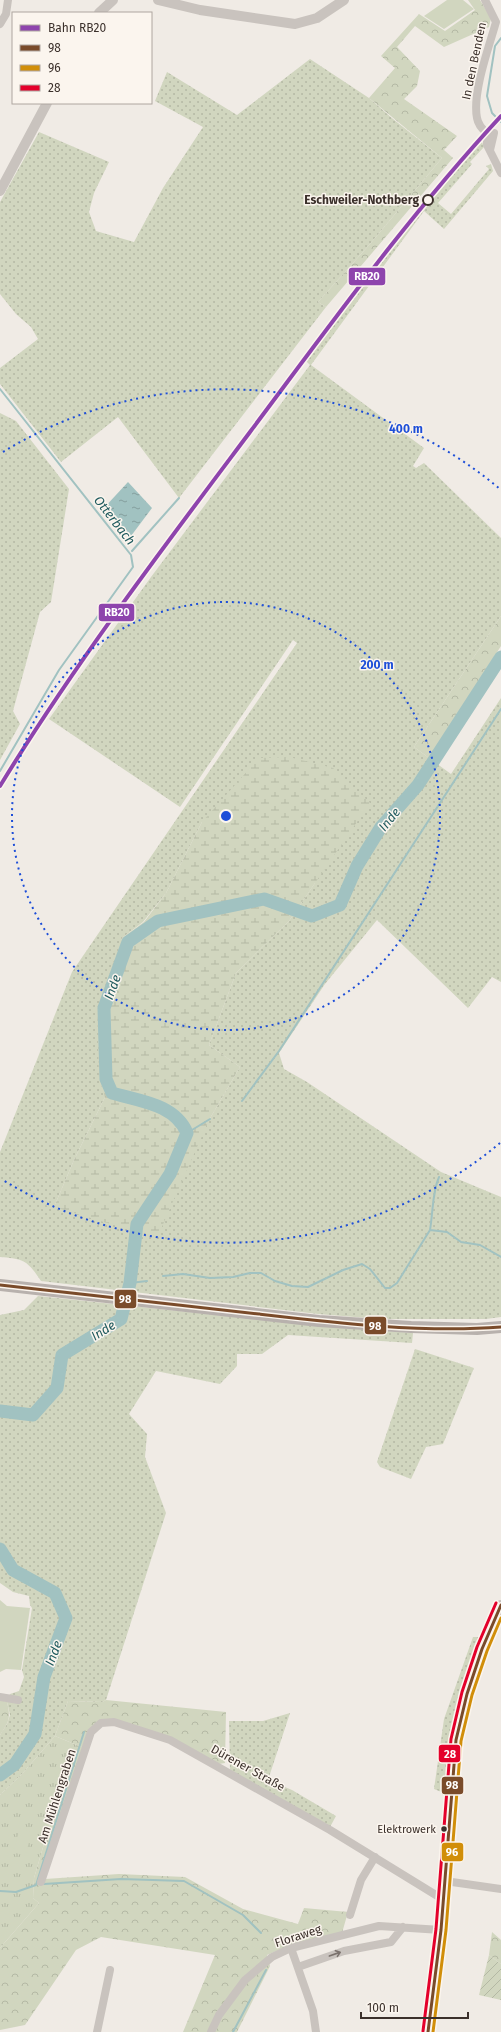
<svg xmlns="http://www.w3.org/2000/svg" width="501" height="2032" viewBox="0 0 501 2032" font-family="'Fira Sans',sans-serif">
<defs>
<pattern id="grass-dots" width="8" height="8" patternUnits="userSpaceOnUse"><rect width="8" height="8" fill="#d1d6bf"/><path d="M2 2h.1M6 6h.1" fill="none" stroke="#b4b8a4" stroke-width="1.8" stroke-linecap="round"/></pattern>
<pattern id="forest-crowns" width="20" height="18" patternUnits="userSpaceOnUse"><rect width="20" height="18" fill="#d1d6bf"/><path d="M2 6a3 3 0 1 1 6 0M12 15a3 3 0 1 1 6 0" fill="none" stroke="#b4b8a4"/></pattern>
<pattern id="wetland-marsh" width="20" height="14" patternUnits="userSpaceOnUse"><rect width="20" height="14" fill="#d1d6bf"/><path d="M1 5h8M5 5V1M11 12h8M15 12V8" fill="none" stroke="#b4b8a4"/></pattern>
<pattern id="park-tufts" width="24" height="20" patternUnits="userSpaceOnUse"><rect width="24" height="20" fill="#d1d6bf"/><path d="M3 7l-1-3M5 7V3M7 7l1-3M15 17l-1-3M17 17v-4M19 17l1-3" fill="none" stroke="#b4b8a4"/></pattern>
<pattern id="garden-furrows" width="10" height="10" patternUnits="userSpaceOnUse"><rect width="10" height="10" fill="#d1d6bf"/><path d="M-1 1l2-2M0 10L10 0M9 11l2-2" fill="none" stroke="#b4b8a4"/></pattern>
<pattern id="water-ripples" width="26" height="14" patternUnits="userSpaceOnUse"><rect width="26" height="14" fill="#a1c2c1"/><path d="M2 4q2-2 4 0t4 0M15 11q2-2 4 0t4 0" fill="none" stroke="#849e9d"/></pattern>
</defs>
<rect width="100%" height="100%" fill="#f0ebe5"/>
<path fill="url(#grass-dots)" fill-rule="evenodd" d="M310 59 369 98 393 119 442 158 370 244 318 302 326 307 179 498 118 417 61 462 0 384V368L38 339 31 327 16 314 0 294V202L39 132 109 162 94 193 89 212 96 231 134 242 163 188 203 127 155 101 167 72 237 115Z
M482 142 484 147 470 162 472 164 438 203 451 214 489 169 486 166 491 164 493 171 444 229 424 211 311 365 424 448 413 466 416 468 424 463 501 538V616L414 747 451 774 501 698V982L492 977 468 1008 377 920 325 984 279 1053 284 1069 307 1082 441 1172 501 1197V1317L486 1319H380L318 1314 41 1281C27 1260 24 1259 0 1257V1152L72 972 297 643 293 640 180 807 49 719 151 577 310 365 306 361 423 209ZM202 822 315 883 289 921 236 973 209 1045 240 1067 209 1120 54 1207 74 1160 105 1097 122 938 143 922 166 893Z
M0 413 16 421 69 489 51 602 40 612 13 711 20 724 0 760Z
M38 1296 318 1326 413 1333 412 1343 288 1335 262 1354H237V1366L220 1384 156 1371 129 1414 147 1434 145 1457 166 1513 106 1700 102 1702 68 1701 55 1736 22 1774 0 1795V1735L7 1724 10 1715 7 1702 10 1694 19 1691 24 1677 22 1670 32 1608 30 1605 29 1596 13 1592 0 1583V1315L24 1310Z
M415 1349 474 1368 443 1444 426 1447 411 1479 380 1467 377 1462Z
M473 1637H479L458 1697 444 1793 434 1789 444 1719Z
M290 1713 268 1780 292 1790 336 1816 330 1827 230 1770 229 1721H263Z"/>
<path fill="url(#forest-crowns)" d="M468 0H480L491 18 489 27 444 47 415 26 397 47 420 71 417 86 404 99 457 136 444 150 453 158 326 307 318 302 370 244 442 158 369 98 395 68 381 56 419 14 445 31 475 10Z
M501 616V646L429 758 414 747Z
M0 1700 7 1702C11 1718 9 1722 0 1735Z
M106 1700 226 1712 225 1763 219 1764 171 1738 100 1721 84 1748 55 1736 68 1701 102 1702Z
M67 1774 75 1776 45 1879 119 1874 185 1877 243 1909 298 1924 304 1908 348 1912 342 1933 291 1945 267 1955 270 1966 237 2032H183L215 1955 101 1937 76 1950 25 2025 0 2030V1948L39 1903 33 1898 34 1878 61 1786Z
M492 1932 501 1940V1964L489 1955Z"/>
<path fill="url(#wetland-marsh)" d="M289 757 333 768 370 803 289 921 236 973 209 1045 240 1067 209 1120 157 1238 54 1207 74 1160 105 1097 99 1079 97 1008 122 938 144 922 166 893 202 822 259 758Z"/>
<path fill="url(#park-tufts)" d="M55 1736 84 1748 75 1776 67 1775 61 1786 34 1878 33 1898 39 1903 0 1948V1795L22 1774Z"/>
<path fill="url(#garden-furrows)" d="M489 1955 501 1964V2000L479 1995Z"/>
<path fill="#d1d6bf" d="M447 0H463L474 9 444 29 424 16Z
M0 1600 7 1606 30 1608 21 1670 6 1669 0 1672Z
M20 1828 32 1832 25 1856 13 1852Z"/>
<path fill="url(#water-ripples)" d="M128 482 152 508 131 536 103 509Z"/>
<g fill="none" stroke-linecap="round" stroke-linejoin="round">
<path stroke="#a1c2c1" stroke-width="2" d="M501 38 495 46 487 96 492 113 501 122
M0 389 131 555 133 567 59 670 0 771
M132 551 179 498
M242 1101 279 1051 501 709
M187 1133 210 1119
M430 1230C433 1213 432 1193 439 1177
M163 1276 183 1274 210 1278 233 1277 250 1273H261L275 1281 292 1286 308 1287 343 1270 362 1264 370 1269 385 1288H390L397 1283 430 1230 447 1232 461 1242 480 1245 501 1257
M130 1283 147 1281
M44 1884 121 1879 184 1881 243 1915 261 1933
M0 1891 16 1892 36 1885 84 1732
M233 2032 266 1970"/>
<path stroke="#a1c2c1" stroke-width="13" d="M0 1411 33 1415 57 1388 62 1355 121 1319 130 1283 137 1224 170 1174 187 1133C175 1104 139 1101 112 1093L106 1079 104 1008 128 942 158 921 264 899 312 916 340 905 357 866 381 827 418 785 501 657
M0 1549 13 1570 55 1593 66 1618 44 1677 35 1734 15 1764 0 1775"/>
<path stroke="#c9c3be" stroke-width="8" d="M485 0 496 22C489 47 472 93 477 118 478 124 482 129 487 133V145L501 173
M0 24 6 14 8 0
M490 150 494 133
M0 1697 18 1700
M445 1881 501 1889
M41 1882 91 1732 101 1723 114 1722 170 1740 330 1830 444 1900
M350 1915 361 1880 375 1857
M291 1948 313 2011 316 2032
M298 1967 344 1951 391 1942 403 1927
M97 2032 110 1970
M211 2032 219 2015 245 1980 272 1957 291 1948 379 1926 441 1930"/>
<path stroke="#c9c3be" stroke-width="10" d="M158 0 200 10 295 24 317 18 344 0
M99 13 113 0
M0 191 47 103
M428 2032 441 1930 456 1740 467 1694 482 1649 501 1605"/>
<path stroke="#b8b1ad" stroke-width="12" d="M0 1285 319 1321 411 1327 477 1329 501 1327"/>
<defs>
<path id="bus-1" d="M0 1285C86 1295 173 1304 259 1314 337 1323 423 1333 501 1327
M428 2032 441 1930 456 1740 467 1694 482 1649 501 1605"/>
<path id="bus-2" d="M433 2032 446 1930 461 1741 472 1695 487 1651 501 1618"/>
<path id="bus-3" d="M423 2031 436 1929 451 1739 462 1692 477 1647 496 1603"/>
</defs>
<use href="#bus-1" stroke="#fbf5ee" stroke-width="6"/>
<use href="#bus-2" stroke="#fbf5ee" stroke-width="6"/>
<use href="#bus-3" stroke="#fbf5ee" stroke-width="6"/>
<use href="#bus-1" stroke="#7a4b2a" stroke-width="3"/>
<use href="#bus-2" stroke="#d18e09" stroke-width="3"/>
<use href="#bus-3" stroke="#e4002b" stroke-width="3"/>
<defs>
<path id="rail-1" d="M0 786C76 662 163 548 250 432 331 324 409 215 501 116"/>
</defs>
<use href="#rail-1" stroke="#fbf5ee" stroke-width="7"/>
<use href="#rail-1" stroke="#8e44ad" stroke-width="4"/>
</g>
<defs><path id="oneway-shaft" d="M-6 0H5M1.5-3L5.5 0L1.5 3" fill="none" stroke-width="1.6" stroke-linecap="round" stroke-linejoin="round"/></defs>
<use stroke="#7b726d" href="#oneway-shaft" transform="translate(335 1954) rotate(-19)"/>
<g fill="none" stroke="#1d4ed8" stroke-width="2" stroke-dasharray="2 4">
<circle cx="226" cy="816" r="214"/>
<path d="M500 1143A427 427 0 0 1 3 1180M3 452A427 427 0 0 1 500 489"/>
</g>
<circle fill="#fbf5ee" stroke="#3b302b" stroke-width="2" cx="428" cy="200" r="5"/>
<circle fill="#3b302b" stroke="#fbf5ee" stroke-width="1.5" cx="444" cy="1829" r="3.5"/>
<g text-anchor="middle" stroke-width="3" stroke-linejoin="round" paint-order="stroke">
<g font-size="11" fill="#3b302b" stroke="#fbf5ee" text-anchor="end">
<text x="436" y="1833">Elektrowerk</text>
</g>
<g font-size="12" fill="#3b302b" stroke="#fbf5ee">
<text transform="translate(474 61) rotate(-78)" y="4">In den Benden</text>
<text transform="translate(248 1768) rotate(29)" y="4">Dürener Straße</text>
<text transform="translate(57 1796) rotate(-72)" y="4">Am Mühlengraben</text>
<text transform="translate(298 1936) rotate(-18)" y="4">Floraweg</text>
</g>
<g font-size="12" font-weight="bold" fill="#3b302b" stroke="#fbf5ee" text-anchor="end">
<text x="419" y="204">Eschweiler-Nothberg</text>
</g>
<g font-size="13" font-style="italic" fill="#1f5a5e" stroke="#fbf5ee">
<text transform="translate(115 520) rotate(52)" y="5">Otterbach</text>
<text transform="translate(389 819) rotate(-51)" y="5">Inde</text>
<text transform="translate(112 987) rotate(-70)" y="5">Inde</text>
<text transform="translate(103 1330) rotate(-32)" y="5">Inde</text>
<text transform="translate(53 1653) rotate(-69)" y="5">Inde</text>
</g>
</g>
<circle cx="226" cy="816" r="6" fill="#1d4ed8" stroke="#fbf5ee" stroke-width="2"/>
<g font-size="12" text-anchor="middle" font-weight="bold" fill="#1d4ed8" stroke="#fbf5ee" stroke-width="3" stroke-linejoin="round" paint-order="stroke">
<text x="406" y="433">400 m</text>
<text x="377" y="669">200 m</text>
</g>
<g stroke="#fbf5ee" stroke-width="1.5">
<rect x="348" y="267" width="38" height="19" rx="4" fill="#8e44ad"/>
<rect x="98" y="603" width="37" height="19" rx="4" fill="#8e44ad"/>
<rect x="114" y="1289" width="23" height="20" rx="4" fill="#7a4b2a"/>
<rect x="364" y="1316" width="23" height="19" rx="4" fill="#7a4b2a"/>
<rect x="438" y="1744" width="23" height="19" rx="4" fill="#e4002b"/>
<rect x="441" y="1776" width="23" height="19" rx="4" fill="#7a4b2a"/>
<rect x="441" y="1842" width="23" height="20" rx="4" fill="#d18e09"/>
</g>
<g font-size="11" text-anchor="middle" font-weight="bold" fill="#fff">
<text x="367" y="280">RB20</text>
<text x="117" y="616">RB20</text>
<text x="125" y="1303">98</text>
<text x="375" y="1330">98</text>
<text x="450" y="1758">28</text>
<text x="452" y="1789">98</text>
<text x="452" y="1856">96</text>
</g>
<rect x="12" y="12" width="140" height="92" fill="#fbf5ee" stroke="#aea6a0"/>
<rect x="20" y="25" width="20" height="6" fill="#8e44ad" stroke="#aea6a0"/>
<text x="48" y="32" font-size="12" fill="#3b302b">Bahn RB20</text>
<rect x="20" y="45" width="20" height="6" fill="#7a4b2a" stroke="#aea6a0"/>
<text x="48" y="52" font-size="12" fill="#3b302b">98</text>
<rect x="20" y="65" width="20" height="6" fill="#d18e09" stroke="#aea6a0"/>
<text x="48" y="72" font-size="12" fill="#3b302b">96</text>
<rect x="20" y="85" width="20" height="6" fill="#e4002b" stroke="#aea6a0"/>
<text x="48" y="92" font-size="12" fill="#3b302b">28</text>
<path d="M361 2012v6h107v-6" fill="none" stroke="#3b302b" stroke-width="2"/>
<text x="367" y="2012" font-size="12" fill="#3b302b" stroke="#fbf5ee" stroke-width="3" paint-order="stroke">100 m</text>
</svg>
